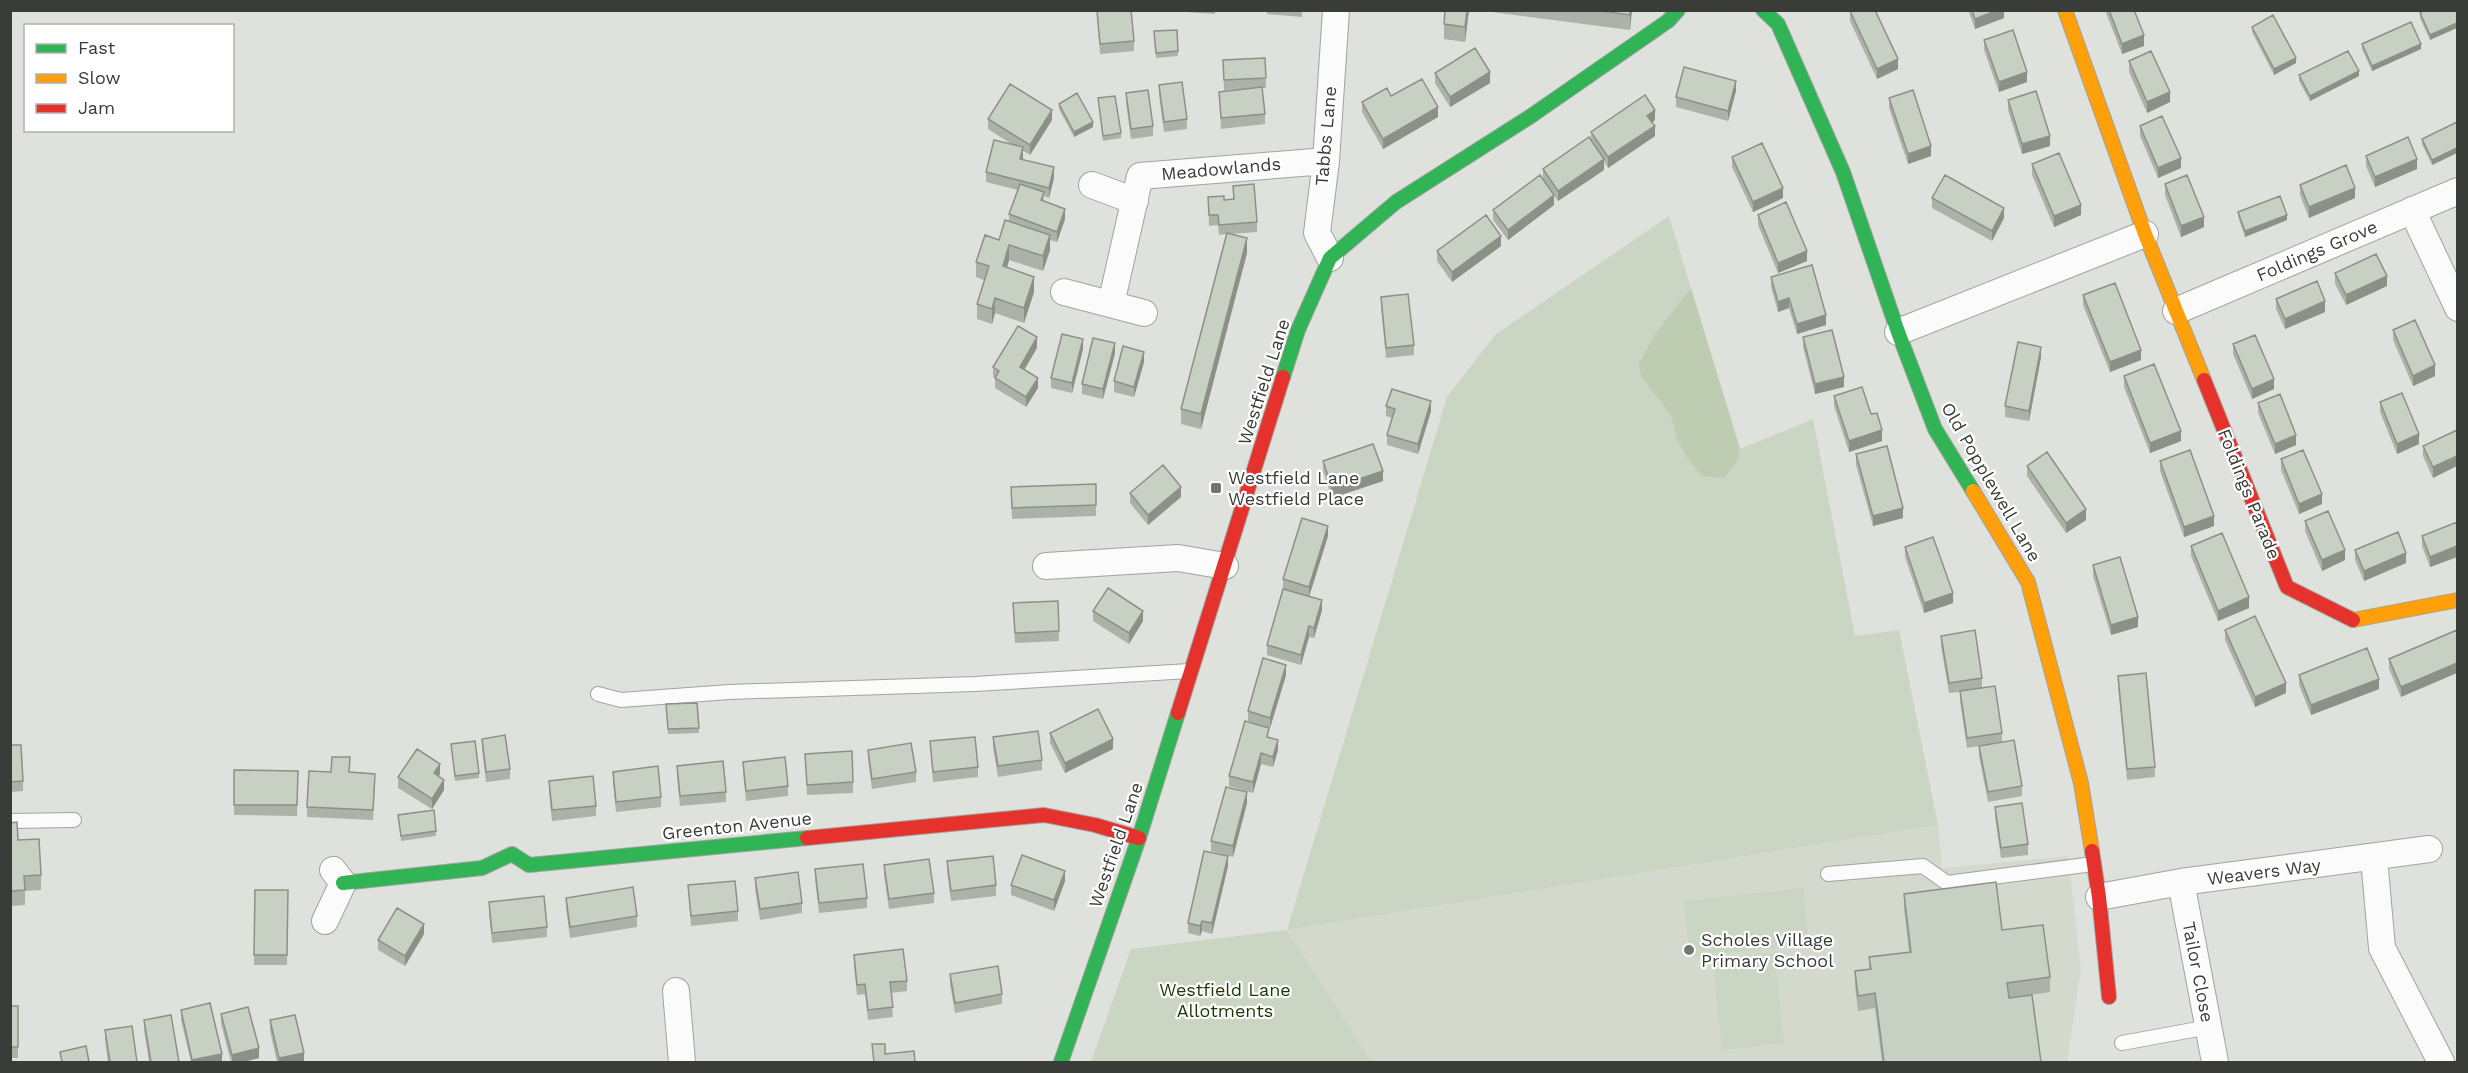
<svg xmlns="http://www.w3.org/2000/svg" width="2468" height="1073" viewBox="0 0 2468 1073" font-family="'Work Sans',sans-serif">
<rect width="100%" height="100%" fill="#dfe2dc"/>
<path fill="#d3dacd" d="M1938 825 1942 868 2068 856 2081 970 2067 1062H1372L1287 930Z"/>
<path fill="#cbd5c3" d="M1669 216 1740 449 1813 419 1855 636 1899 630 1938 825 1287 930 1372 1062H1091L1131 949 1287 930 1447 397 1496 334Z
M1803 888 1809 944 1690 957 1684 901Z
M1774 952 1784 1043 1722 1050 1713 959Z"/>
<path fill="#becdb1" d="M1691 288 1740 449 1737 461 1724 478 1703 476 1693 466 1678 442 1671 415 1641 376 1639 364 1655 334Z"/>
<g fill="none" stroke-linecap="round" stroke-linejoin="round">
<defs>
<path id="lane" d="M598 694 621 700 729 692 975 684 1189 671
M10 821 74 820
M1828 874 1923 866 1947 883 2093 864
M2122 1043 2209 1027"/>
<path id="street" d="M1092 185 1135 201
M2412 210 2458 308
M1330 258 1317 233 1326 161 1336 10
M1064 292 1144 313
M1111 304 1140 176 1326 161
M2176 311 2458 191
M1898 332 2145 234
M1046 566 1178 558 1225 566
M2374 858 2382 948 2441 1062
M2181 882 2215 1062
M2099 897 2181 882 2429 849
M325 921 343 883 333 870
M676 991 682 1062"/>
<path id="fast" d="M1763 10 1778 24 1843 172 1898 332 1935 429 1973 491
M1283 377 1298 330 1330 258 1396 202 1531 116 1668 21 1678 10
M343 883 482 868 512 854 529 865 807 838
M1061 1062 1139 838 1178 713"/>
<path id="slow" d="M2065 10 2145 234 2204 380
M1973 491 2028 582 2081 783 2092 851
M2353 620 2458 600"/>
<path id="jam" d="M2204 380 2287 587 2353 620
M1178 713 1283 377
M807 838 1044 815 1095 825 1139 838
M2092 851 2099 897 2109 997"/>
</defs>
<use href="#lane" stroke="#a0a39e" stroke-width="16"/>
<use href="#street" stroke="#a0a39e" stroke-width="28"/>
<use href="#fast" stroke="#a0a39e" stroke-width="16"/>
<use href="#slow" stroke="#a0a39e" stroke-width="16"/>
<use href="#jam" stroke="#a0a39e" stroke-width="16"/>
<use href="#lane" stroke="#fafbfa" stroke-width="14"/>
<use href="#street" stroke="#fafbfa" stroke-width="26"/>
<use href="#fast" stroke="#30b455" stroke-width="14"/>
<use href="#slow" stroke="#ff9f0a" stroke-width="14"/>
<use href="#jam" stroke="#e5322d" stroke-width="14"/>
</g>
<path fill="#acb2a8" d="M1185 10H1215V14L1185 12Z
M1227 10H1259V12Z
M1267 10H1302V17L1267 14Z
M1445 10H1469L1465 42 1444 39V24Z
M1492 10H1632L1630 30 1492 12Z
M1968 10H2004V18L1975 29Z
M2105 10H2134L2144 46 2122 54Z
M2457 10 2430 40 2420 18V13Z
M1097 11 1134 41V51L1100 54Z
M1850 11 1898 69 1877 79 1850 21Z
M2252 27 2296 63 2274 75 2252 32Z
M1177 30 1178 56 1156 58 1154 31Z
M1984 40 2027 82 1999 92 1984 50Z
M2362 44 2421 49 2372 71 2362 49Z
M1265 58 1266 88H1262L1265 114V124L1221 129 1219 92 1248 89 1224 90 1223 60Z
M2129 61 2170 102 2147 113 2129 72Z
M1435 73 1490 83 1450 107 1435 83Z
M2299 75 2359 76 2310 101 2299 81Z
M1159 85 1187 119V129L1164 132 1159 95Z
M1736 91 1728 121 1676 107V97Z
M1126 93 1153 126V136L1131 139 1126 103Z
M1098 98 1121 133V138L1103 141Z
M1889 98 1931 156 1908 164 1889 108Z
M2008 100 2050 146 2022 154 2008 110Z
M1362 102 1438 117 1383 149 1362 112Z
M1059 104 1093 127 1074 137 1059 109Z
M988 119 1052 120 1030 155 1023 151V159L1054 178 1049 198 1044 196V201L1065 219 1057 242 1050 240V250L1043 271 1009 260 1007 268 1034 292 1024 323 995 313 992 324 977 319V304L984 280 976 277V262L999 240 1009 221V214L1018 190 986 182V172L1013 145 988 129Z
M1655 120 1652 123 1655 136 1608 168 1604 161V170L1558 201 1554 196V205L1508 240 1493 220V210L1551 190 1543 179V169L1591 140V132Z
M2457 122V153L2432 165 2422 144V139Z
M2140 126 2181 168 2158 178 2140 136Z
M2366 156 2417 169 2375 187 2366 166Z
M1732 157 1783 198 1753 212 1732 167Z
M2032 164 2081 215 2054 227 2032 175Z
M2165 184 2204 227 2181 237 2165 195Z
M2300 185 2355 198 2309 218 2300 195Z
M1233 186 1257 222V232L1231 234 1247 253 1201 429 1181 424V409L1226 234 1219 235 1218 225 1209 226 1208 197 1224 200H1233Z
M1932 198 2004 218 1992 241 1932 208Z
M2238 212 2287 220 2245 237 2238 217Z
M1758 215 1807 261 1778 273 1758 225Z
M1501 246 1452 282 1437 261V251Z
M2335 273 2387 286 2346 305 2335 284Z
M1771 277 1826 325 1797 334 1789 308 1778 312 1771 287Z
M2083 295 2141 360 2110 372 2083 305Z
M1381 297 1414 345V355L1386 358 1381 307Z
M2276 299 2325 312 2285 329 2276 309Z
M2393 330 2435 376 2413 386 2393 340Z
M1803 337 1844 387 1815 394 1803 347Z
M2233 344 2274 389 2252 399 2233 354Z
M1037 348 1024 369 1038 388 1026 407 995 388V378L993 377V367Z
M1083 349 1072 393 1051 388V378Z
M1115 353 1103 399 1082 394V384Z
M2041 357 2029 421 2005 417V406Z
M1144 362 1134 397 1114 392V381Z
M2124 376 2181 441 2150 453 2124 387Z
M1834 396 1871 414 1882 441 1849 452 1834 406Z
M2380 402 2419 444 2397 454 2380 412Z
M2258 403 2296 445 2275 454 2258 413Z
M1386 406 1431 411 1418 454 1387 445V435L1392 418 1386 416Z
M2457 430 2433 478 2423 456V446Z
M1856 454 1903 518 1873 526 1856 465Z
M2281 459 2322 504 2299 514 2281 470Z
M1323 461 1383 481 1332 498 1323 471Z
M2160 461 2214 526 2184 537 2160 471Z
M2027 466 2086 520 2066 533 2027 476Z
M1096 484V516L1012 519 1011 487Z
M1130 493 1181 497 1148 525 1130 503Z
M2305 521 2345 560 2322 571 2305 531Z
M2457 522V557L2430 567 2422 546V536Z
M1328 536 1309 596 1322 610 1314 638 1309 637 1301 665 1267 655V645L1283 590V579Z
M2191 546 2249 608 2218 621 2191 556Z
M1905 547 1953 603 1924 613 1905 557Z
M2355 550 2406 563 2364 581 2355 560Z
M2093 565 2138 627 2111 635 2093 576Z
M1013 603 1059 631V641L1015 643Z
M1093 611 1143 621 1129 644 1093 621Z
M2225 630 2286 693 2255 707 2225 640Z
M2457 630 2401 697 2389 669V659Z
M1941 636 1982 678V688L2002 733V742L2022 786V796L1988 802 1979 756V746L1967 748 1960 701V692L1949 693 1941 646Z
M1286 675 1270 728 1248 721V711Z
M2299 675 2379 689 2311 715 2299 685Z
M2118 676 2155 767V777L2127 780 2118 686Z
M697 703 699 733 668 734 666 704Z
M1050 733 1113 749 1065 773 1050 743Z
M993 737 1042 760V770L998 777 993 748Z
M1269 738 1278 750 1273 767 1261 764 1253 793 1229 786V776Z
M482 739 510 769V779L486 782 482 749Z
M930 741 978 767V777L933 782Z
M451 744 479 773V778L455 781Z
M10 745 23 781V791L10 792Z
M868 750 916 772V782L872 789 868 760Z
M805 754 853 782V793L807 795Z
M743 762 788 786V796L746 801 743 772Z
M677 766 726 792V802L680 806 677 776Z
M234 770 298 771 297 816 234 815Z
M331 772H349L375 784 373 820 307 817V807Z
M613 772 661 797V807L616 812 613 782Z
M440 774 439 776 444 790 432 809 398 788V777Z
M549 781 596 806V816L552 821 549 791Z
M1247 803 1233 857 1211 851V841Z
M1995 807 2028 844V855L2001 858 1995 817Z
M398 815 436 831V836L401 841Z
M10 823 18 840 41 875V890L25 891V905L10 906Z
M947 861 996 885V896L951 901 947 871Z
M884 865 934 893V903L889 909 884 875Z
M1228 866 1212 934 1202 931 1200 936 1188 933V923Z
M815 869 867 898V908L819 913 815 879Z
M755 878 802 903V913L760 920 755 889Z
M1065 881 1054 911 1011 895V885Z
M688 885 738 911V921L691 926Z
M255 890H288L287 965H254Z
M1904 894 2002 930 2050 977V992L2009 998 2041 1062H1882L1875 1008 1858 1011 1855 986V971L1869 969V957L1909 952 1904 909Z
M566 898 637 916V927L570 938 566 908Z
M489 902 547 927V937L492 943 489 912Z
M424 934 405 966 378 950V940Z
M854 955 907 981V991L891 993 893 1017 868 1020 865 994 857 995 854 965Z
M950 974 1002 994V1004L955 1013 950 984Z
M10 1006H18V1058H10Z
M181 1010 222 1062H191L181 1020Z
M221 1014 259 1058 243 1062H231L221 1024Z
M144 1020 179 1062H149L144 1030Z
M270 1020 304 1062H277L270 1031Z
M105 1030 137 1062H108L105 1040Z"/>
<path fill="#8c9188" d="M1467 10H1469L1465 42V27Z
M1630 10H1632L1630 30Z
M1998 10H2004V18L1975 29V19Z
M2457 23V28L2430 40V35Z
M2144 35V46L2122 54V44Z
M2421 44V49L2372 71V66Z
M2296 58V63L2274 75V69Z
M1898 59V69L1877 79V69Z
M2359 71V76L2310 101V96Z
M1490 72V83L1450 107V97Z
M2027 72V82L1999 92V82Z
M1736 81V91L1728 121V111Z
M2170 92V102L2147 113V102Z
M1438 107V117L1383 149V139Z
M1052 110V120L1030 155V145Z
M1655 110V120L1647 126V116Z
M1093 122V127L1074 137V132Z
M1655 126V136L1608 168V157Z
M2050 136V146L2022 154V144Z
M1931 146V156L1908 164V154Z
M1023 147V158L1020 169V159Z
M2457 148V153L2432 165V160Z
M2181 158V168L2158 178V168Z
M1604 159V170L1558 201V191Z
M2417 159V169L2375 187V177Z
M1054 167V178L1049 198V188Z
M1783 188V198L1753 212V202Z
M2355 188V198L2309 218V207Z
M1554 195V205L1508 240V230Z
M2081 205V215L2054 227V216Z
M2004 208V218L1992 241V231Z
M1065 209V219L1057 242V232Z
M2287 215V220L2245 237V231Z
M2204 217V227L2181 237V226Z
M1050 235V250L1043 271V256Z
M1501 236V246L1452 282V272Z
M1247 238V253L1201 429V414Z
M1009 245V260L1003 281V266Z
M1807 251V261L1778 273V263Z
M2387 276V286L2346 305V295Z
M1034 277V292L1024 323V308Z
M995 298V313L992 324V309Z
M1789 298V308L1778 312V302Z
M2325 301V312L2285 329V319Z
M1826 315V325L1797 334V324Z
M1037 337V348L1020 377V367Z
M1083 339V349L1072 393V383Z
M1115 343V353L1103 399V389Z
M2041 347V357L2029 421V411Z
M2141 350V360L2110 372V362Z
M1144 352V362L1134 397V387Z
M2435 365V376L2413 386V376Z
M1844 377V387L1815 394V384Z
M1038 378V388L1026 407V397Z
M2274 379V389L2252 399V389Z
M1431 401V411L1418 454V444Z
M1882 430V441L1849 452V441Z
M2181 431V441L2150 453V443Z
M2419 434V444L2397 454V444Z
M2296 435V445L2275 454V444Z
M2457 456V466L2433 478V467Z
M1383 471V481L1332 498V488Z
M1181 487V497L1148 525V515Z
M2322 494V504L2299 514V504Z
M1903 508V518L1873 526V516Z
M2086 509V520L2066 533V523Z
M2214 516V526L2184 537V527Z
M1328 526V536L1309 597V587Z
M2457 546V557L2430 567V557Z
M2345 550V560L2322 571V560Z
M2406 553V563L2364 581V571Z
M1953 593V603L1924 613V603Z
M2249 597V608L2218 621V611Z
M1322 600V610L1314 638V628Z
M1143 611V621L1129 644V633Z
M2138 617V627L2111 635V625Z
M1309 626V637L1301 665V655Z
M2457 663V673L2401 697V687Z
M1286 665V675L1270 728V718Z
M2379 679V689L2311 715V705Z
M2286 683V693L2255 707V697Z
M1113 739V749L1065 773V763Z
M1278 740V750L1273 767V757Z
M1261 753V764L1253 793V782Z
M440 764V774L434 783V773Z
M444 780V790L432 809V799Z
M1247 792V803L1233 857V846Z
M1228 856V866L1212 934V923Z
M1065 871V881L1054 911V900Z
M1202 921V931L1200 936V926Z
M424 924V934L405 966V956Z
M259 1048V1058L243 1062H232V1055Z
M304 1053V1062H279V1058Z
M222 1054V1062H192V1060Z"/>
<path fill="#c8cfc3" stroke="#8c9188" stroke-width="1.5" d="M1131 10 1134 41 1100 44 1097 11Z
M1445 10H1467L1465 27 1444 24Z
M1594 10H1630V15Z
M1851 10H1875L1898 59 1877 69 1850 11Z
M1972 10H1998L1975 19Z
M2109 10H2134L2144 35 2122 44Z
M2425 10H2457V23L2430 35 2420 13Z
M2273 15 2296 58 2274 69 2252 27Z
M2411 22 2421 44 2372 66 2362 44Z
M1177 30 1178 51 1156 53 1154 31Z
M2013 30 2027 72 1999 82 1984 40Z
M1475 48 1490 72 1450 97 1435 73Z
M2151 51 2170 92 2147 102 2129 61Z
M2348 51 2359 71 2310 96 2299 75Z
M1265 58 1266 78 1224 80 1223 60Z
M1684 67 1736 81 1728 111 1676 97Z
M1422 79 1438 107 1383 139 1362 102 1387 88 1391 96Z
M1182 82 1187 119 1164 122 1159 85Z
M1010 84 1052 110 1030 145 988 119Z
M1262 87 1265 114 1221 118 1219 92Z
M1148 90 1153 126 1131 129 1126 93Z
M1913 90 1931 146 1908 154 1889 98Z
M2036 91 2050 136 2022 144 2008 100Z
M1077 93 1093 122 1074 132 1059 104Z
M1645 95 1655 110 1647 116 1655 126 1608 157 1591 132Z
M1115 96 1121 133 1103 136 1098 98Z
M2162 116 2181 158 2158 168 2140 126Z
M2457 122V148L2432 160 2422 139Z
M1589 137 1604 159 1558 191 1543 169Z
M2408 137 2417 159 2375 177 2366 156Z
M994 140 1023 147 1020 159 1054 167 1049 188 986 172Z
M1762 143 1783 188 1753 202 1732 157Z
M2059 153 2081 205 2054 216 2032 164Z
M2346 165 2355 188 2309 207 2300 185Z
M1540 175 1554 195 1508 230 1493 210Z
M1945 175 2004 208 1992 231 1932 198Z
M2187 175 2204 217 2181 226 2165 184Z
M1020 184 1044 192 1041 200 1065 209 1057 232 1009 214Z
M1254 184 1257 222 1219 225 1218 215H1209L1208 197 1224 196V200L1234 199 1233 186Z
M2280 196 2287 215 2245 231 2238 212Z
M1786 202 1807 251 1778 263 1758 215Z
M1486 215 1501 236 1452 272 1437 251Z
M1005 220 1050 235 1043 256 1009 245 1003 266 1034 277 1024 308 995 298 992 309 977 304 989 266 976 262 985 235 999 240Z
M1227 233 1247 238 1201 414 1181 409Z
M2376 254 2387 276 2346 295 2335 273Z
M1812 265 1826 315 1797 324 1789 298 1778 302 1771 277Z
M2317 281 2325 301 2285 319 2276 299Z
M2115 283 2141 350 2110 362 2083 295Z
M1408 294 1414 345 1386 348 1381 297Z
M2415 320 2435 365 2413 376 2393 330Z
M1018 326 1037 337 1020 367 1038 378 1026 397 995 378 999 371 993 367Z
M1832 330 1844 377 1815 384 1803 337Z
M1062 334 1083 339 1072 383 1051 378Z
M2255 335 2274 379 2252 389 2233 344Z
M1093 338 1115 343 1103 389 1082 384Z
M2018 342 2041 347 2029 411 2005 406Z
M1123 346 1144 352 1134 387 1114 381Z
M2154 364 2181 431 2150 443 2124 376Z
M1862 387 1871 414 1877 413 1882 430 1849 441 1834 396Z
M1392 389 1431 401 1418 444 1387 435 1395 409 1386 406Z
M2402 393 2419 434 2397 444 2380 402Z
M2280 394 2296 435 2275 444 2258 403Z
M2457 430V456L2433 467 2423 446Z
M1373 444 1383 471 1332 488 1323 461Z
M1887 446 1903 508 1873 516 1856 454Z
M2190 450 2214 516 2184 527 2160 461Z
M2303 450 2322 494 2299 504 2281 459Z
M2047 452 2086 509 2066 523 2027 466Z
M1163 465 1181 487 1148 515 1130 493Z
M1096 484V505L1012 508 1011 487Z
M2328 511 2345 550 2322 560 2305 521Z
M1302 518 1328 526 1309 587 1283 579Z
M2457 522V546L2430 557 2422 536Z
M2398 532 2406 553 2364 571 2355 550Z
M2222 533 2249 597 2218 611 2191 546Z
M1933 537 1953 593 1924 603 1905 547Z
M2120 557 2138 617 2111 625 2093 565Z
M1108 588 1143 611 1129 633 1093 611Z
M1283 589 1322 600 1314 628 1309 626 1301 655 1267 645Z
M1058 601 1059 631 1015 633 1013 603Z
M2255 616 2286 683 2255 697 2225 630Z
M1975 630 1982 678 1949 683 1941 636Z
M2457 630V663L2401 687 2389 659Z
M2367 648 2379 679 2311 705 2299 675Z
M1263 658 1286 665 1270 718 1248 711Z
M2146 673 2155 767 2127 769 2118 676Z
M1995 686 2002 733 1967 738 1960 691Z
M697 703 699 728 668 729 666 704Z
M1098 709 1113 739 1065 763 1050 733Z
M1245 721 1269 728 1267 737 1278 740 1273 757 1261 753 1253 782 1229 776Z
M1038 731 1042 760 998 766 993 737Z
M505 735 510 769 486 772 482 739Z
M975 737 978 767 933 772 930 741Z
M2014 740 2022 786 1988 792 1979 746Z
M475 741 479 773 455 776 451 744Z
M911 743 916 772 872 779 868 750Z
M10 745H21L23 781 10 782Z
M417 749 440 764 434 773 444 780 432 799 398 777Z
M852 751 853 782 807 785 805 754Z
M332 757H350L349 772 375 774 373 810 307 807 309 771 331 772Z
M785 757 788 786 746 791 743 762Z
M723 761 726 792 680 796 677 766Z
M658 766 661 797 616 802 613 772Z
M234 770 298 771 297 805H234Z
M593 776 596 806 552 810 549 781Z
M1226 787 1247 792 1233 846 1211 841Z
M2022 803 2028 844 2001 848 1995 807Z
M434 810 436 831 401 836 398 815Z
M17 822 18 840 39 839 41 875 24 876 25 890 10 891V823Z
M1204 851 1228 856 1212 923 1202 921 1200 926 1188 923Z
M1022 855 1065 871 1054 900 1011 885Z
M993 856 996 885 951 891 947 861Z
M929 859 934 893 889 899 884 865Z
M863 864 867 898 819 903 815 869Z
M798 872 802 903 760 909 755 878Z
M735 881 738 911 691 916 688 885Z
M1996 882 2002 930 2043 925 2050 977 2007 983 2009 998 2032 995 2041 1062H1884L1875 993 1858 996 1855 971 1871 969 1869 957 1911 952 1904 894Z
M633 887 637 916 570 927 566 898Z
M255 890H288L287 955H254Z
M544 896 547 927 492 933 489 902Z
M397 908 424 924 405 956 378 940Z
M903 949 907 981 890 982 893 1007 868 1010 865 984 857 985 854 955Z
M998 966 1002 994 955 1003 950 974Z
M210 1003 222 1054 192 1060 181 1010Z
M10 1006H18V1047H10Z
M248 1007 259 1048 232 1055 221 1014Z
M171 1015 179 1062H151L144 1020Z
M295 1015 304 1053 279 1058 270 1020Z
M132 1026 137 1062H110L105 1030Z
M872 1044H885V1054L914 1051 915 1062H874Z
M86 1046 89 1062H62L60 1052Z"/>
<g fill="#737671" stroke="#fff" stroke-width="2">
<rect x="1210" y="482" width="12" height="12" rx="3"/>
<circle cx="1689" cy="950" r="6"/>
</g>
<g text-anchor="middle" stroke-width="4.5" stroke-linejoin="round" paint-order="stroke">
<g font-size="18" fill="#393c37" stroke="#fff">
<text transform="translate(1326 136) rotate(-85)" y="6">Tabbs Lane</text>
<text transform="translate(1221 169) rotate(-5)" y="6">Meadowlands</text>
<text transform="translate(2317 251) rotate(-23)" y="6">Foldings Grove</text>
<text transform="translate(1264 382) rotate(-72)" y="6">Westfield Lane</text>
<text transform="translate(1991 482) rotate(60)" y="6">Old Popplewell Lane</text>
<text transform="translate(2249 494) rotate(68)" y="6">Foldings Parade</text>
<text transform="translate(737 826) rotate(-6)" y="6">Greenton Avenue</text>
<text transform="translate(1116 845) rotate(-71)" y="6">Westfield Lane</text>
<text transform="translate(2264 872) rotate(-7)" y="6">Weavers Way</text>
<text transform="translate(2198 972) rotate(79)" y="6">Tailor Close</text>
</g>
<g font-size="18" fill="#393c37" stroke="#fff" text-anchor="start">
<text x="1228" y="484">Westfield Lane<tspan x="1228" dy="21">Westfield Place</tspan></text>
<text x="1701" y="946">Scholes Village<tspan x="1701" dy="21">Primary School</tspan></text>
</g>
<g font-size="18" fill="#1f3603" stroke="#fff">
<text x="1225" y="996">Westfield Lane<tspan x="1225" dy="21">Allotments</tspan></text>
</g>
</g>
<rect width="2468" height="1073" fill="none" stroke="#393c37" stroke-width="24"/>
<rect x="24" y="24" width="210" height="108" fill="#ffffff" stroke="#b0b1af" stroke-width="1.5"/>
<rect x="36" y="44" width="30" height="9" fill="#30b455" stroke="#b0b1af" stroke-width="1.5"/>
<text x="78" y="54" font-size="18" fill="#393c37">Fast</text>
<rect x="36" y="74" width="30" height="9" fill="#ff9f0a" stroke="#b0b1af" stroke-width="1.5"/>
<text x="78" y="84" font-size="18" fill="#393c37">Slow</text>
<rect x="36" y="104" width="30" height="9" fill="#e5322d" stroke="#b0b1af" stroke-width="1.5"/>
<text x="78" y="114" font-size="18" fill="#393c37">Jam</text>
</svg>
